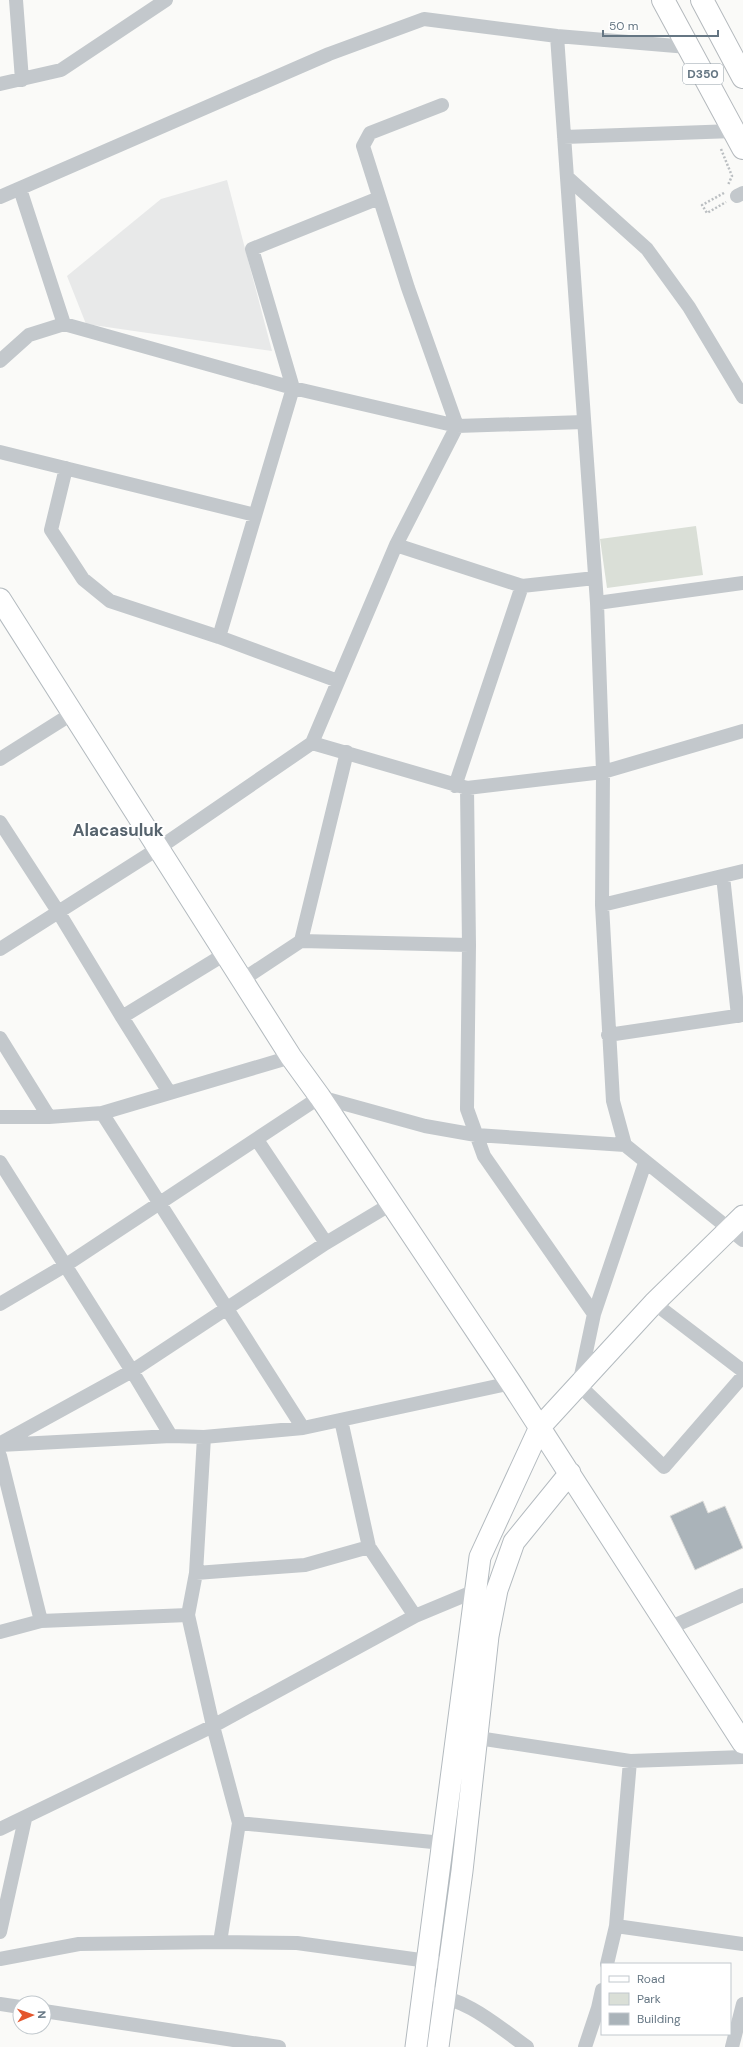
<svg xmlns="http://www.w3.org/2000/svg" width="743" height="2047" viewBox="0 0 743 2047" font-family="'DM Sans',sans-serif">
<rect width="100%" height="100%" fill="#fafaf8"/>
<path fill="#e8e9e9" d="M227 180 272 351 86 324 67 276 161 199Z"/>
<path fill="#dadfd7" d="M696 526 703 575 607 588 600 539Z"/>
<path fill="#aab3b9" stroke="#dcdcda" d="M703 1501 708 1513 725 1506 743 1548 695 1570 670 1516Z"/>
<g fill="none" stroke-linecap="round" stroke-linejoin="round">
<defs>
<path id="secondary" d="M0 599 291 1057 320 1097 511 1383 743 1743
M416 2047 480 1557 540 1427 654 1303 743 1216
M438 2047 462 1871 488 1636 497 1590 514 1542 570 1473"/>
<path id="highway" d="M663 0 743 148
M702 0 743 77"/>
</defs>
<use href="#secondary" stroke="#b3babf" stroke-width="23"/>
<use href="#highway" stroke="#b4b9bd" stroke-width="24"/>
<path stroke="#bbbfc2" stroke-width="2.5" stroke-dasharray="2 2" stroke-linecap="butt" d="M721 149 732 176 728 185
M724 193 702 205 707 213 726 202"/>
<path stroke="#c3c8cc" stroke-width="14" d="M16 0 22 80
M557 36 597 603 603 772 602 905 613 1101 625 1145 743 1240
M0 84 61 70 166 0
M564 137 734 131
M568 178 647 249 689 307 743 397
M20 189 64 324 293 388 457 426 584 422
M737 196 743 193
M0 197 329 54 424 19 557 36 688 47
M0 361 29 335 64 324
M0 452 255 515
M66 468 51 530 83 579 110 601 219 637 338 681
M396 545 522 586 595 578
M597 603 743 583
M219 637 293 388 252 249 379 198
M312 743 467 788 603 772 743 731
M0 759 73 713
M455 786 522 586
M467 788 469 945 467 1109 484 1156 594 1314
M0 822 59 913 122 1017
M723 876 738 1016
M602 905 743 871
M301 941 469 945
M0 949 159 848 312 743 396 545 457 426 408 288 363 146 370 133 442 105
M242 980 301 941 347 752
M608 1035 743 1015
M0 1038 49 1117
M169 1092 122 1017 225 954
M102 1113 303 1428
M0 1117H49L102 1113 291 1057
M257 1140 326 1243
M0 1162 132 1371 171 1436
M645 1163 594 1314 579 1385 664 1467 743 1376
M654 1303 743 1371
M0 1304 66 1265 320 1097 425 1126 476 1135 625 1145
M341 1420 369 1547 415 1616
M204 1437 196 1573 188 1615 213 1726 239 1823
M1 1443 132 1371 326 1243 391 1204
M0 1445 171 1436 204 1437 303 1428 511 1383
M0 1456 41 1621
M196 1573 305 1565 369 1547
M669 1628 743 1595
M0 1632 41 1621 188 1615
M478 1738 630 1761 743 1757
M0 1829 213 1726 415 1616 475 1591 483 1590
M616 1926 743 1944
M0 1932 25 1819
M220 1942 239 1823 443 1843
M0 1959 79 1944 220 1942 297 1943 435 1962
M607 1964 616 1926 630 1761
M423 1992C469 2000 491 2021 527 2047
M0 2004 20 2007
M44 2011 279 2047
M585 2047 598 2008 602 1990
M732 2047 743 2004"/>
<use href="#secondary" stroke="#fff" stroke-width="21"/>
<use href="#highway" stroke="#fff" stroke-width="22"/>
</g>
<g text-anchor="middle" stroke-width="4" stroke-linejoin="round" paint-order="stroke">
<rect fill="#fff" stroke="#939fa8" stroke-width="1" x="683" y="64" width="40" height="20" rx="3"/>
<g font-size="12" font-weight="bold" fill="#657683">
<text x="703" y="78">D350</text>
</g>
<g font-size="17" font-weight="bold" fill="#57646e" stroke="#fff">
<text x="118" y="836">Alacasuluk</text>
</g>
</g>
<rect x="601" y="1963" width="130" height="72" fill="#ffffff" stroke="#c1c8cd"/>
<rect x="609" y="1976" width="20" height="6" fill="#ffffff" stroke="#c1c8cd"/>
<text x="637" y="1983" font-size="12" fill="#657683">Road</text>
<rect x="609" y="1993" width="20" height="12" fill="#dadfd7" stroke="#c1c8cd"/>
<text x="637" y="2003" font-size="12" fill="#657683">Park</text>
<rect x="609" y="2013" width="20" height="12" fill="#aab3b9" stroke="#c1c8cd"/>
<text x="637" y="2023" font-size="12" fill="#657683">Building</text>
<g transform="translate(32 2015) rotate(88)"><circle r="19" fill="#ffffff" stroke="#c1c8cd"/>
<path d="M0-3L7 15L0 10L-7 15Z" fill="#e4572e"/>
<text y="-6" font-size="11" font-weight="bold" text-anchor="middle" fill="#657683">N</text>
</g>
<path d="M603 30v6h115v-6" fill="none" stroke="#657683" stroke-width="2"/>
<text x="609" y="30" font-size="12" fill="#657683" stroke="#ffffff" stroke-width="3" paint-order="stroke">50 m</text>
</svg>
